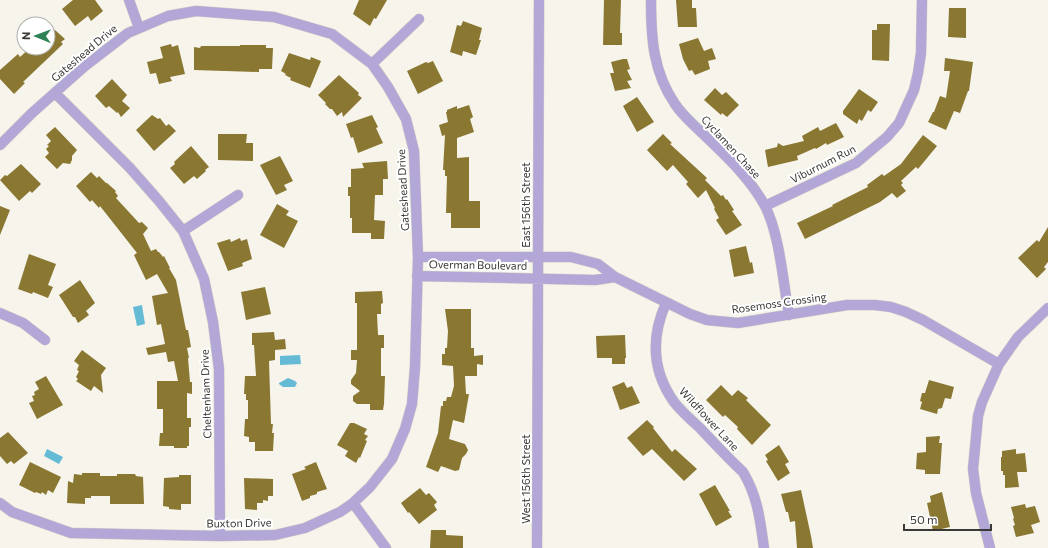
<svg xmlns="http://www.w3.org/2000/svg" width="1048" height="548" viewBox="0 0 1048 548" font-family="Commissioner,sans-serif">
<rect width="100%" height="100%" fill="#f6f4eb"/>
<path fill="#65bbd6" d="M142 305 145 324 137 326 133 307Z
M300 355 301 364 280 365V356Z
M288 378 295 381 297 383 295 387H283L279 384V383Z
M47 449 63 457 59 464 44 456Z"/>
<path fill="#8a7732" d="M73 0H95L103 11 91 21 88 16 75 26 62 9Z
M359 0H387L376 19 374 18 370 26 353 14Z
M604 0H621L620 33H622V45H603Z
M676 0H692V8H696L697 27H678Z
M949 8H966V38L948 37Z
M463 21 482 28 479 40H481L476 55 463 51 462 56 450 52 457 25 461 26Z
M877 24H890L889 61 872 60V30H877Z
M55 30 65 39 61 42 63 44 23 82 25 83 14 94 0 79V70L18 54 20 57 30 48H48V35Z
M698 38 704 51 712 48 716 59 708 61 710 69 695 75 692 70 689 71 683 59 679 44Z
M171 44 172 47 178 45 185 74 170 77 172 81 159 84 156 73 150 74 147 62 163 58 160 47Z
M240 45H266V48H273L272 69H259V72L194 70V47L200 48 201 46H240Z
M289 53 310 60 311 57 321 61 310 88 290 80 291 78 285 75 286 74 281 71Z
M945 58 973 62 969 91H968L960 113 954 111 946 130 928 122 933 112H934L940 96 946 98 950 71H944Z
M623 59H627L630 69 627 70 632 80 627 81 631 88 615 91 610 73H614L611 62Z
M433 61 443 81 418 94 407 71 426 62 428 63Z
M339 75 359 93 358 95 362 98 343 117 342 112 337 116 332 109H330L325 104 326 103 318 95Z
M112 79 127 95 122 101 130 108 121 117 118 112 117 113 109 106 106 108 95 96Z
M715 88 722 95 726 92 739 105 727 117 722 113 721 115 704 100Z
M859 89 878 102 871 112 868 110 862 121 859 119 857 124 843 114V111Z
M637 97 654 122 637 132 623 106Z
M469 105 473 117 470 119 474 132 457 138V158L469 157V201H480V228H451V213H446L447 176H445V170H443L445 135 442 136 439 125 448 122 446 112H447V110L457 106V109Z
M152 115 158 119 160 118 166 126 169 124 176 131 154 151 136 130Z
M372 115 378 127 376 128 383 143 358 153 353 137 351 138 346 124Z
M836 123 844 137 827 145 826 143 816 149 815 148 797 156 798 160 768 167 765 150 777 147 778 143 783 146 804 141 802 136 818 127 820 131Z
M55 127 77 150 72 156V160L70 164 63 163 57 169 45 157 49 153 46 149 49 146 47 145 51 141 46 135Z
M218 134H247L246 143H253V161L218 160Z
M663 134 672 143 670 144 707 178 705 180 721 196 723 195 726 200 727 199 734 210 732 211 742 225 726 235 716 220 719 218 714 209 715 208 706 190 698 198 686 184 688 182 673 165 667 171 647 150Z
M923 135 937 146 918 169 916 167 901 181 903 183 901 185 906 191 897 198 892 193 880 202 805 239 797 223 833 206 832 205 868 187 867 185 882 174 884 176 901 164Z
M191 146 209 167 205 170 206 171 197 179 194 176 184 184 170 168 175 164 174 162Z
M280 156 293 181 284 185 287 190 276 195 260 165Z
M387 161 388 179H383V195H375L374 220 385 221 384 239H371V233H352V218H350V196H348V187H351V169L364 168 362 163Z
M21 164 41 184 32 193 30 191 19 201 0 180 5 175 7 176Z
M91 172 97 178 99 176 106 183H107L116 191 115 192 118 196 116 198 139 223 142 222 148 228 143 234 151 251 156 249 158 252H159L163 257 164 256 170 268H169L176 280 186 330H188L191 347 187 348 189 358H188L190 382H192V394L187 393V418H191V427H189V446H187V448H174V446H159L160 433H163V409H157V381H178L174 361 168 362 166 352 148 355 146 348 165 344 161 324 157 325 152 296 168 293 157 274 146 280 134 255 137 253 100 206 99 208 92 200 90 202 76 186Z
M277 204 289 211 286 215 298 221 284 248 260 235Z
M0 206 10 210 0 235Z
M1048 227V262L1044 267 1046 269 1037 278 1018 258 1037 240 1039 242Z
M240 238 241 241 247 239 252 259 242 263 243 266 228 271 217 243 230 239 231 242Z
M746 246 750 263 752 262 754 273 734 277 729 250Z
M29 254 56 264 48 285 53 287 48 298 33 292 32 294 18 289Z
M80 280 95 303 86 311 89 315 78 323 75 317H73L59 295Z
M265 287 271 314 246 320 241 292Z
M382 291 383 303 381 304V314H377L378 335H384V348H381V376H385L384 404 383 410H370V404H357L353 401V396L360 391 351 384V380L356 373 357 360H351V350H357V303H355V292Z
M445 309H471V348H474V356L483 355V365L477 364V376H465L466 394H469L464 423 453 420 449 439 465 444 468 450 466 454 462 458 459 470 455 471 441 466 438 472 426 467 438 433 441 406H443V401H446L447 397H451L454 386 453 366 442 365V354H445V348H447L448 331Z
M274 332 275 340 285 339 286 349 275 350V360L269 361 271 424H273L272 433H274L273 451H255V442H249V437L244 436 245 419H248V400H246V394H244L245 376H256L254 345H252V333Z
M625 335 626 358H625V364H612V358H597L596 336Z
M82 350 106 368 101 375 103 393 94 386 91 391 76 381 78 379 76 377 79 371 77 370 79 365 74 361Z
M46 376 63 405 37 419 29 403 34 401 32 396 35 395 34 392 39 389 35 382Z
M929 380 954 387 951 399 945 398 942 408 938 409 937 414 920 409 922 402 920 401 922 393H925Z
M624 382 627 388 632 386 640 403 620 410 612 387Z
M721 385 732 396 738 390 748 398 746 400 771 425 752 445 737 429 738 427 725 415 723 417 706 400Z
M647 420 654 427 653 428 672 452 675 449 697 469 684 481 652 449 643 456 627 438Z
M350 423H354L367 429 364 434 368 436 365 440 367 441 360 458 359 457 356 463 345 456 348 451 337 445Z
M8 432 28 453 14 464 11 461 7 464 0 456V438Z
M940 436 939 443H942L940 474H925V470L916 469 917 453 926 452V437Z
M779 445 789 462 785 464 790 473 778 481 766 461 768 460 765 455Z
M1016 449V454L1025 453 1027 472H1017L1019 487 1005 488V475H1003V471H1001V457H1002V451Z
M30 462 61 477 53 493 48 490 46 495 42 492 41 494 36 492 35 493 19 485Z
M316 462 327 489 317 492V494L310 496V498L302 501 292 474 306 469 304 467Z
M82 473H100V476H117V474H135L136 476 143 477 144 504H110V496H91V498H85V504L67 503 68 481 73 483 74 474 82 475Z
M179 475H191V504H181V510L169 509V507L163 506 164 478 179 477Z
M244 478 273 479V496H268V501L263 500V503H257V510L245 509Z
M715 485 730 511H728L732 517 716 526 699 494Z
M420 488 426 495 429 493 437 502 434 505 437 510 419 524 409 512 408 513 401 503Z
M801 490 811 536 813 548H797L795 521 790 522 788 512H786L781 494Z
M942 492 950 527 933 531 927 503 931 502 930 496Z
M1025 504 1026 508 1035 506 1040 522 1031 525 1034 533 1016 537 1013 526 1015 525 1013 519 1014 518 1011 507Z
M431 530H446V535L463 536V548H430Z"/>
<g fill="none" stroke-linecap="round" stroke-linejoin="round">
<defs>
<path id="minor" d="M129 0 139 28
M651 0C651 38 653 72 675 104 682 115 693 124 702 133 725 155 750 178 765 206 780 235 783 283 789 315
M372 64 419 19
M55 93 130 168 159 201 183 231 204 279 213 322 219 369 220 536
M0 145 32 113 85 66 128 33 168 16 196 11 274 17 332 34 372 64 388 87 406 119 414 151 418 257 415 367 412 404 405 429 392 459 370 487 353 503 340 512 305 528 275 535 220 536 71 533 12 512 0 503
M765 206 856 163 887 137 899 123 914 90 918 73 921 53 922 0
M183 231 238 195
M418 257H571L598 264 615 277 690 314 707 320 738 323 847 305H875L891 307 906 312 923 320 999 364
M417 276 595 280 615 277
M666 303C651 337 652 371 674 402 681 411 691 420 700 428 714 443 728 458 743 472 758 497 760 520 764 548
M0 313 23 323 45 340
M353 503 386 548
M537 548 539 0
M990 548 976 493 973 469 978 416 982 402 999 364 1018 337 1048 308"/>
</defs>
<use href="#minor" stroke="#d0cfc7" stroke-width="11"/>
<use href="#minor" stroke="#b3a7d7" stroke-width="10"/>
</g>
<g text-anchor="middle" stroke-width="4" stroke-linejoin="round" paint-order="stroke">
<g font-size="11" fill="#3a3936" stroke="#fff">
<text transform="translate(84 53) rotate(-40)" y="4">Gateshead Drive</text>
<text transform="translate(731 147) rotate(47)" y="4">Cyclamen Chase</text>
<text transform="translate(823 164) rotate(-27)" y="4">Viburnum Run</text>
<text transform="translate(403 190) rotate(-93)" y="4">Gateshead Drive</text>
<text transform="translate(526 205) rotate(-90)" y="4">East 156th Street</text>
<text transform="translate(478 265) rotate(1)" y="4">Overman Boulevard</text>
<text transform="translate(779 303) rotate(-8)" y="4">Rosemoss Crossing</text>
<text transform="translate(206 394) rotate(-92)" y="4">Cheltenham Drive</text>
<text transform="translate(709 419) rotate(47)" y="4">Wildflower Lane</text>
<text transform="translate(526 479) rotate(-90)" y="4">West 156th Street</text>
<text transform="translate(239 523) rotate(-1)" y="4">Buxton Drive</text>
</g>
</g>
<g transform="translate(36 36) rotate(271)"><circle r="19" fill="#ffffff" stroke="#b0b0af"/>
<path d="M0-3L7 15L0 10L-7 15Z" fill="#2c8255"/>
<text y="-6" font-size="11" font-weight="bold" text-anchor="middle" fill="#3a3936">N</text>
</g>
<path d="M904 524v6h87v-6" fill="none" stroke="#3a3936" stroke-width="2"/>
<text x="910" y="524" font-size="12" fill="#3a3936" stroke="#ffffff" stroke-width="3" paint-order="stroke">50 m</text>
</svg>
